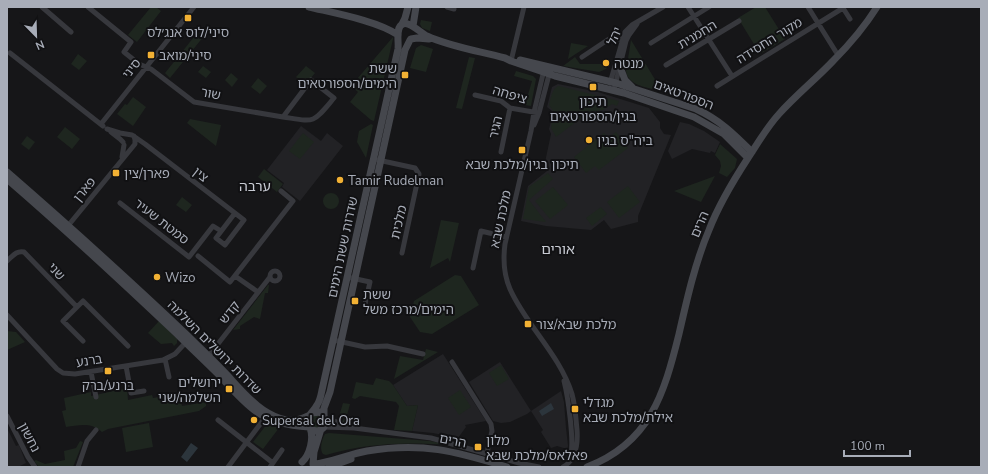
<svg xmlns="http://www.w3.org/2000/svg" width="988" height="474" viewBox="0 0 988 474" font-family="'Nunito Sans','Noto Sans Hebrew',sans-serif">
<rect width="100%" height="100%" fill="#161618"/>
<path fill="#222225" d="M558 84 598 92 649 108 660 122V128L664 134 671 135 638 216V222L611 229 604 220 591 230 546 226 521 221 528 186 547 171 544 167 551 134 549 129 553 114 552 111 547 107 552 87Z
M680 122 689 124 704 131 720 142 715 153 711 151 710 153 692 149 672 159 668 151Z
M301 126 321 141 327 133 343 146 300 201 282 187 284 183 267 170Z
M443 354 486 421 465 425 466 427 458 438 433 433 412 431 418 405 407 406 393 385Z
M500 362 531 411 561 391 564 402 566 428 568 446 567 449 557 446 551 448 541 432 543 430 531 411 527 414 510 422 501 423 493 421 469 382Z
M7 428 16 446 19 445 26 463 18 467H7Z"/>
<path fill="#1e261f" d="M151 7H156L161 11 137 42 128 35Z
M756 7H765L785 39 760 54 738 18Z
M421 20 432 22 430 31 422 28 420 24Z
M198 32 204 36 170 78 165 73Z
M393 37V39L374 121 371 120 350 102 358 92 351 86Z
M631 40 662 91C649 88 628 86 626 71Z
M571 43 588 46 568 59Z
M421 45 433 49 426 72 410 68 416 48Z
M78 54 87 61 79 70 71 64Z
M469 57 475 58 462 109 456 108Z
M575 57 580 64H605L611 61 606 69 599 72 563 66Z
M203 66 211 72 206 78 198 72Z
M306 66 315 73 305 85 296 77Z
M516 71 533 76 536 79 531 106 525 105 532 81 514 76Z
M231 73 238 79 232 87 225 80Z
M258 78 267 86 260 94 251 87Z
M558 86H559L619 101 617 106 612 104 603 110 589 112 556 137 551 128 554 112 549 105C551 98 552 89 558 86Z
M133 97 146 107 133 126 117 114 125 104 127 105Z
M190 119 221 125 216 146 187 123Z
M371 124 373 125 366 158 357 142 359 131Z
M65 127 80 139 72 149 57 137Z
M616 132 628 148 599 170 595 166 586 173 574 157 604 133 609 138Z
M303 133 314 142 300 159 289 151Z
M27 136 35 142 29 150 21 144Z
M720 144 737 159 735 168 727 177 719 173 721 166 720 161 715 155Z
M264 169 283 184 277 192 258 177Z
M548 173 553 179 529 200 546 222 523 219 529 187Z
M715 176 701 202 674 191Z
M628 186 640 202 619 218 607 202Z
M553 187 568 205 550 219 535 201Z
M323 201a8 8 0 1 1 16 0a8 8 0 1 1-16 0Z
M182 197 192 205 186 212 176 205Z
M601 207 607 214 592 226 586 218Z
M441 220 459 223 450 262 448 258 430 268Z
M455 275 461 276 479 305 432 334 420 332 410 317 414 301Z
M268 285H269L268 293H265L260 319 254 317 240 326V329L233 330Z
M159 321 177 339V343L174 346 172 343 161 344 148 333Z
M7 331 16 332 25 342 7 350Z
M426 349 438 352 394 379 400 356 423 360Z
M501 365 509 379 497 386 489 373Z
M376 378 389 381 393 385 407 406 418 405 412 431 394 430 399 406 396 402 360 396 355 399 352 398 356 382 373 385Z
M127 388 128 400 152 395 153 398 179 394 182 406 206 402V406L199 411 108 429 102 432C92 422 79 425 66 427L62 411 66 410 64 398 91 392V396Z
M460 390 471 407 459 415 448 398Z
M343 403 350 404 347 415 354 425H349L341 422 344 419 340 413Z
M320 414 324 424 317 430 309 425 311 416Z
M149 423 153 447 126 452 122 428Z
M267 424 279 428 263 449 253 442Z
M329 433 430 441 450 445C405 442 369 443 326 455L323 454C319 449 322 439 325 434Z
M80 441 83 442 73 467H39L34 461 36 460 45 464 65 460 64 451 76 448Z"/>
<path fill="#2c353c" d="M551 403 554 409 542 416 539 411Z
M191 443 198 448 187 462 181 457Z"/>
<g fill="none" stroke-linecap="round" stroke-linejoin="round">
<path stroke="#37383d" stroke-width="5" d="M42 7 71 32
M88 7 131 42 124 52 139 64 151 69 194 102 283 117
M447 7 454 9
M688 7 732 76
M808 7 836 52
M651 43 709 7
M10 53 103 126
M582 57 609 39H624
M511 61 524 7
M666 65 739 21
M544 70 534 112 531 131 505 244C503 259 504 275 510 289 526 325 560 355 572 394 575 405 576 418 577 430 578 444 576 460 563 467
M311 80 334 98C312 124 316 122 283 117Z
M610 83 625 32 632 25 663 7
M717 86 843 8 850 19
M614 90 626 41 629 35 637 24
M475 95 501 101 510 108 539 113
M101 124 194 7
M534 125 539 113 550 71
M107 129 120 133 132 135 145 144 244 220 225 245 216 238 235 213
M111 132 120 139 123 142
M501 152 510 108
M122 157 124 145
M378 160 415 168 419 174 402 253
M120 203 189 257 213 226 221 231
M67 227 135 144V140L134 136
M198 256 230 282 293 201 281 191
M7 261C12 257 16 250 24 252L77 307
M473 268 481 231 506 237
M270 276a5 5 0 1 1 10 0a5 5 0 1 1-10 0Z
M235 276 258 292
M347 277 370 282 365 304
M7 315 57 369 63 373 75 374 163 360 175 354 188 340
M333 340 365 347 387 346 423 354
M83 341 63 321 83 301 128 346
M207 358 270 277
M165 359 169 377
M452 362 491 424 492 431 487 453
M126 366 131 393 144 391
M91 372 96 397
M564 381C568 397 574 439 571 454
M7 416 28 457 35 467
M326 418 348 426
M218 420 273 463
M324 427 354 428 431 438 519 463 539 467
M78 467 87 441 96 430
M228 467 267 415
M270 467 282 450"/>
<path stroke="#45474d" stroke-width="7" d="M309 7C334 13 378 21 398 35
M402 24 405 18 408 7
M413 26 416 7
M411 39 417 38 429 39
M520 60 616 83 696 109C720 120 734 134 752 152
M620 67 625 80 632 87
M7 172C68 225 128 279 187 335 201 349 215 362 228 376 239 388 250 401 263 410 278 420 292 424 308 416
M7 179C65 229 121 281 177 334 191 348 206 362 220 376 232 389 243 402 257 412 272 423 290 426 309 427
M312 413 320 412 325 418V425C324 428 322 430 318 431 315 431 311 430 309 427 302 419 314 412 317 405 320 401 321 395 322 390L398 49C399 41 395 27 403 24 409 21 421 33 427 36 451 47 479 51 505 58L511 61 555 76 624 93 694 117 724 134 748 158
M324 416V408L330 392 405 50 410 40
M302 462C310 455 314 438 310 428
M313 464 314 452 321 429
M314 464C330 463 349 454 367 451 422 442 455 451 507 467
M329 467 351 459
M587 467C650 443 664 394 679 334 687 299 695 263 709 230 719 204 733 181 748 158 758 143 767 127 779 114 796 95 816 79 833 61 850 44 865 26 877 7"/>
</g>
<g fill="#f2b134" stroke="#111113" stroke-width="1.5">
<rect x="184" y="14" width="8" height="8" rx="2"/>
<rect x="147" y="51" width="8" height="8" rx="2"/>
<circle cx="606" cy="63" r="4"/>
<rect x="401" y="71" width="8" height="8" rx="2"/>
<rect x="589" y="83" width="8" height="8" rx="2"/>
<circle cx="589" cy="140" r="4"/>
<rect x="518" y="146" width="8" height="8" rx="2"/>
<rect x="112" y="169" width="8" height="8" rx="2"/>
<circle cx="340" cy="180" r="4"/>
<circle cx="157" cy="277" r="4"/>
<rect x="351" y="297" width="8" height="8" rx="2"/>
<rect x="524" y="320" width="8" height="8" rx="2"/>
<rect x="104" y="367" width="8" height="8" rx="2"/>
<rect x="225" y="385" width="8" height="8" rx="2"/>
<rect x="571" y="405" width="8" height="8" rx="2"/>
<circle cx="254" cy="420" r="4"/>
<rect x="474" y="443" width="8" height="8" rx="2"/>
</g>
<g text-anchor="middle" stroke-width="4" stroke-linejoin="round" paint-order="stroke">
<g font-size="13" fill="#a8adb8" stroke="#111113" text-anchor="start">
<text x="188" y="37" text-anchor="middle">סיני/לוס אנג׳לס</text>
<text x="159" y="60">סיני/מואב</text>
<text x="614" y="68">מנטה</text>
<text x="397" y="73" text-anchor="end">ששת<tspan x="397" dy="15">הימים/הספורטאים</tspan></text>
<text x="593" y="106" text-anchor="middle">תיכון<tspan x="593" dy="15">בגין/הספורטאים</tspan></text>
<text x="597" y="145">ביה"ס בגין</text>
<text x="522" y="169" text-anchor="middle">תיכון בגין/מלכת שבא</text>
<text x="124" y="178">פארן/צין</text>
<text x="348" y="185">Tamir Rudelman</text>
<text x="165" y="282">Wizo</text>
<text x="363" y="299">ששת<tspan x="363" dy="15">הימים/מרכז משל</tspan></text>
<text x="536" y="329">מלכת שבא/צור</text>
<text x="221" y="387" text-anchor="end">ירושלים<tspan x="221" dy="15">השלמה/שני</tspan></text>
<text x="108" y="390" text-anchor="middle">ברנע/ברק</text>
<text x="583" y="407">מגדלי<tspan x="583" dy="15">אילת/מלכת שבא</tspan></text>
<text x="262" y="425">Supersal del Ora</text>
<text x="486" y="445">מלון<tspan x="486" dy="15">פאלאס/מלכת שבא</tspan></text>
</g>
<g font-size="13" fill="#a8adb8" stroke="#111113">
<text transform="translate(697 34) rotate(-31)" y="5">החמנית</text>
<text transform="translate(614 36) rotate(-66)" y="5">יהל</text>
<text transform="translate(769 40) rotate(-32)" y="5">מקור החסידה</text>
<text transform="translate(131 68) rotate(-52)" y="5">סיני</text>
<text transform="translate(211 93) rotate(11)" y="5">שור</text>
<text transform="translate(510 94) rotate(17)" y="5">ציפחה</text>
<text transform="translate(684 94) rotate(21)" y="5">הספורטאים</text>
<text transform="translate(495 127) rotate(-77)" y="5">הגיר</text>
<text transform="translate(201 174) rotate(38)" y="5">צין</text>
<text transform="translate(84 189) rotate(-51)" y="5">פארן</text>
<text transform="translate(500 219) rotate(-78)" y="5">מלכת שבא</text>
<text transform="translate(162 221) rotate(38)" y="5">סמטת שעיר</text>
<text transform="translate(398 222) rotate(-77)" y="5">מלכית</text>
<text transform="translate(699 224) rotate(-67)" y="5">הרים</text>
<text transform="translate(342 247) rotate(-78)" y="5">שדרות ששת הימים</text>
<text transform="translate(57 271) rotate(46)" y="5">שני</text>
<text transform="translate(229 312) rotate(-52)" y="5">קדש</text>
<text transform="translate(215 347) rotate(45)" y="5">שדרות ירושלים השלמה</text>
<text transform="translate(89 360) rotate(-9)" y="5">ברנע</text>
<text transform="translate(30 437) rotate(62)" y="5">נחשון</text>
<text transform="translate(453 440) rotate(11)" y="5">הרים</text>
</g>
<g font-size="14" fill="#c9ccd4" stroke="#111113">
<text x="255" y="191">ערבה</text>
<text x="558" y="254">אורים</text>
</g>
</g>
<rect width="988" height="474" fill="none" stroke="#a8adb8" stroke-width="16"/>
<g transform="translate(36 36) rotate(157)" stroke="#111113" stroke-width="3" paint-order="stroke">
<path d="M0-3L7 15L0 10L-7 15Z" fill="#a8adb8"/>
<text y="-6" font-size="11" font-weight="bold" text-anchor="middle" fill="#a8adb8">N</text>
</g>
<path d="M844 450v6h66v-6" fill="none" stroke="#a8adb8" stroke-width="2"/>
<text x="850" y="450" font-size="12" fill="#a8adb8" stroke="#111113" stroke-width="3" paint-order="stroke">100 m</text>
</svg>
